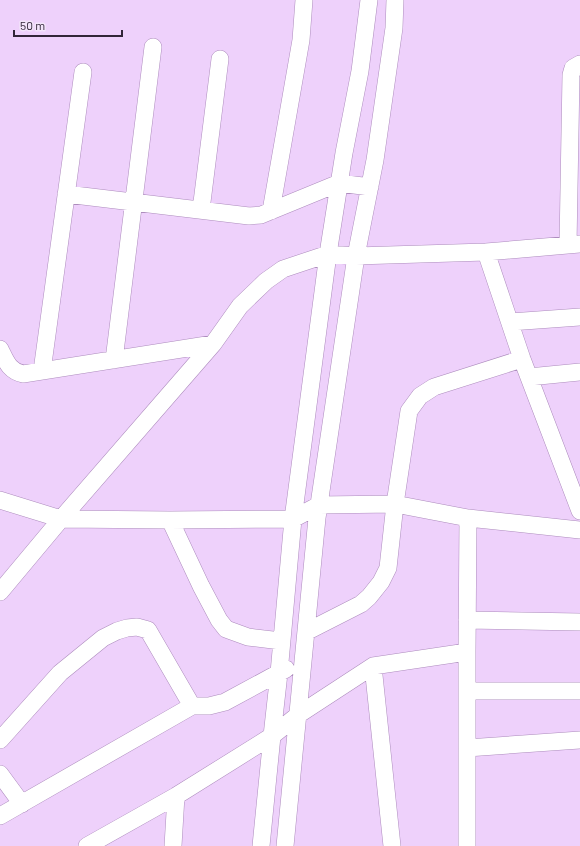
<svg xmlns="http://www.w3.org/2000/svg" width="580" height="846" viewBox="0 0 580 846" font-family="Barlow,sans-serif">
<rect width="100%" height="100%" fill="#eed1fb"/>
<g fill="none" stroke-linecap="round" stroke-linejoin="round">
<defs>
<path id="minor" d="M66 194 249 216 261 215 339 183 370 187
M201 210 220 59
M271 211 301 40 304 0
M568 245 571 75 573 68 580 64
M486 252 580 244
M510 322 580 317
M0 349C6 361 9 371 23 374L213 344
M114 360 153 47
M42 371 83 72
M529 377 580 372
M0 500 61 519 170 520 293 519 319 505 395 504 468 518 580 530
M170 520 201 586 219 620 226 629 248 637 281 641
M0 592 61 519 213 344 240 306 266 281 283 269 328 254 356 256 486 252 522 359 580 511
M467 620 580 622
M306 632 361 604 369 597 381 582 388 568 395 504 409 411 420 396 434 387 522 359
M373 666 392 846
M467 691H580
M0 740 60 673 103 638 117 631 127 628 137 627 148 630 192 706
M467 748 580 740
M0 774 22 804
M0 816 192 706H209L225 702 286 669
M87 846 176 796 272 736 298 715 373 666 467 652
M173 846 176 796
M261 846 272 736 279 673 293 519 328 254 344 153 360 71 369 0
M285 846 317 518 356 256 375 160 394 28 395 0
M467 846V652L468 518"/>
</defs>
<use href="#minor" stroke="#ad8cbd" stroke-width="18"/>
<use href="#minor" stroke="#fff" stroke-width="17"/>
</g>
<path d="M14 30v6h108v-6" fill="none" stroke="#322538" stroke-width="2"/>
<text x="20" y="30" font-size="12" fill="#322538" stroke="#f3e5fa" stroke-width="3" paint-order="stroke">50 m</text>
</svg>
